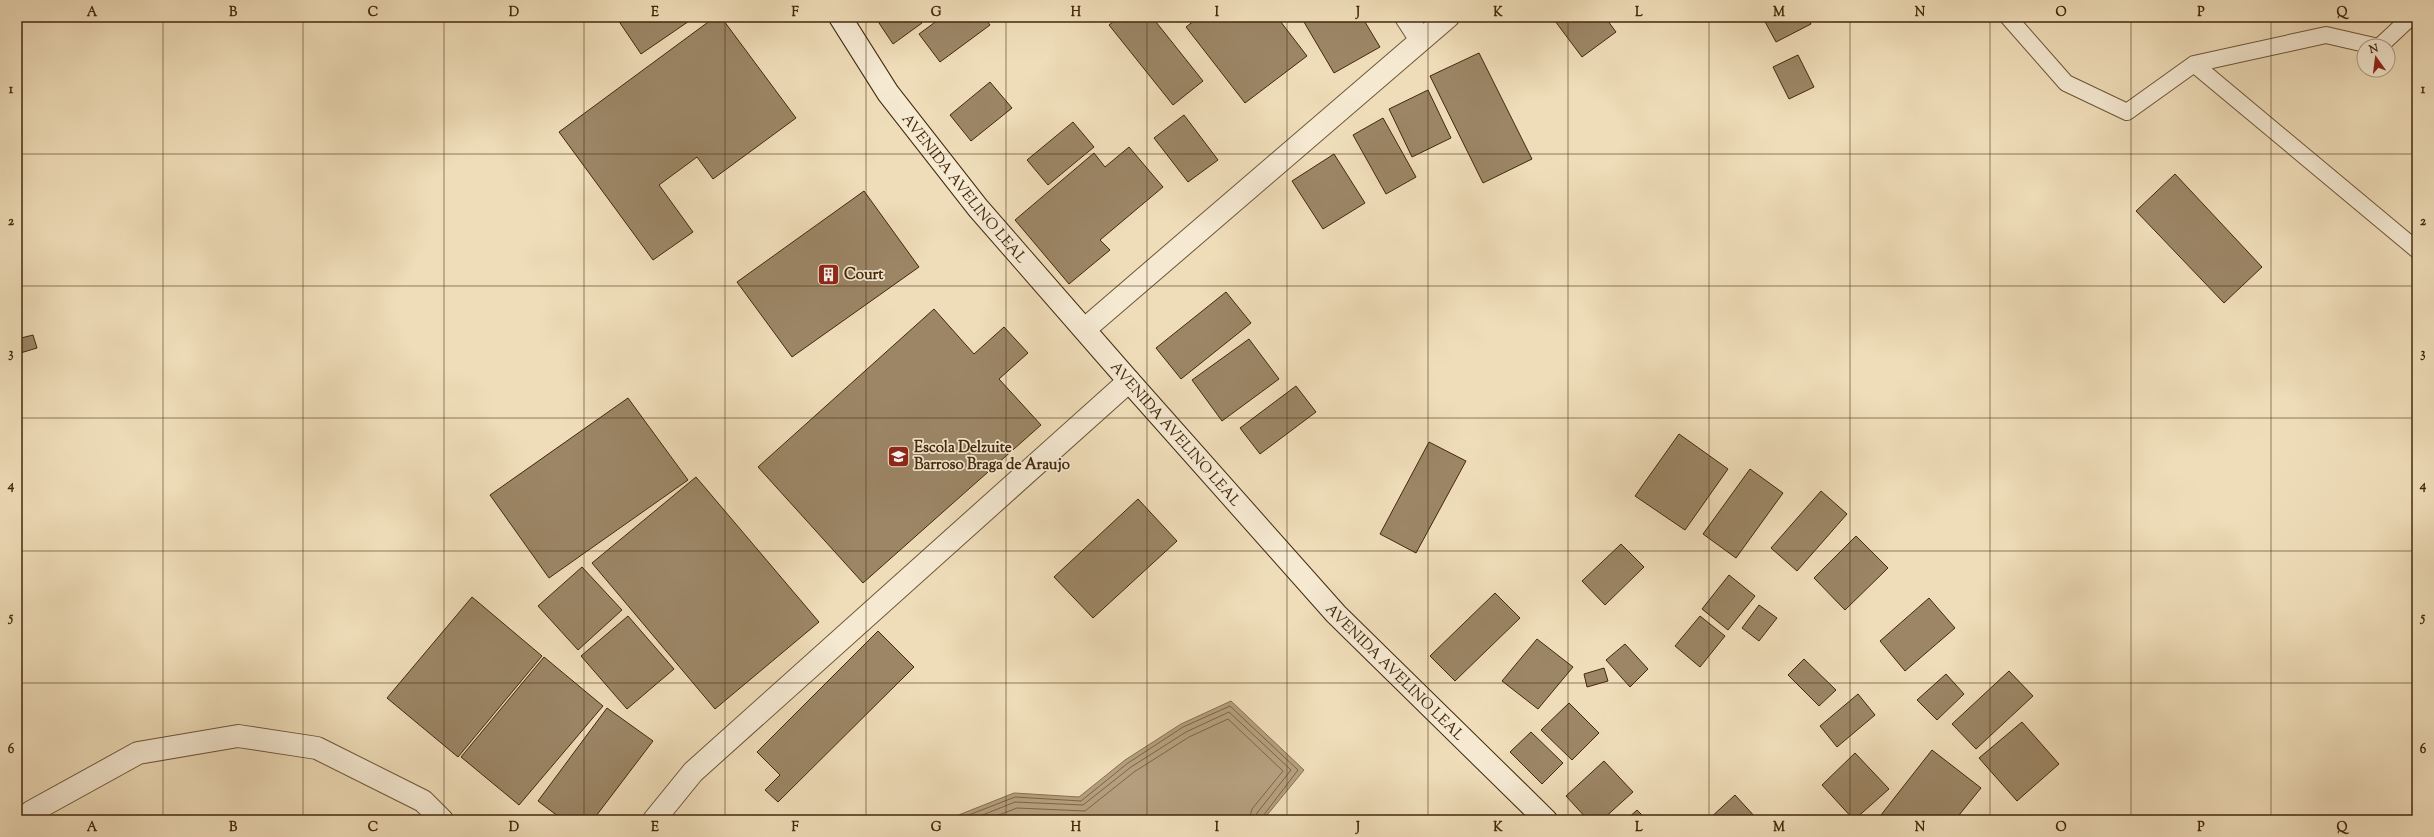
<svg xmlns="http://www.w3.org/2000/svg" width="2434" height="837" viewBox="0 0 2434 837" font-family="'Sorts Mill Goudy',serif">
<rect width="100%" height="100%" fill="#efddb9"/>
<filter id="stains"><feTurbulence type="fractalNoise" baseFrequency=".005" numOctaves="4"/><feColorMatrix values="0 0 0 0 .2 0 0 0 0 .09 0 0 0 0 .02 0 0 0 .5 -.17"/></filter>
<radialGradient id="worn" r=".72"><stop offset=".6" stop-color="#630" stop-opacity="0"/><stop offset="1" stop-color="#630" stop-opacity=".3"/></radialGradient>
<path fill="#b59f7e" stroke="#876f50" d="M1231 701 1304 770 1263 820H946L1014 793 1079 797 1125 760 1181 724Z"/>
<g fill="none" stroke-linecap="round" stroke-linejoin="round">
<path stroke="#7c6445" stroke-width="1" d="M956 820 1015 797 1081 801 1128 763 1183 727 1230 706 1298 770 1260 820
M970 820 1015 802 1083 805 1131 767 1186 732 1229 712 1291 770 1257 813 1255 820
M986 820 1017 808 1085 811 1134 772 1189 737 1228 719 1283 771 1252 809 1249 820"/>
</g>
<path fill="#9c8666" stroke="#43280c" d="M616 17H695L641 54Z
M715 17H721L796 118 713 179 697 157 659 185 693 232 653 260 559 132Z
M888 17H918L922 23 893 44 879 23Z
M942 17H984L990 25 940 62 919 34Z
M1119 17H1152L1203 81 1173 105 1109 25Z
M1199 17H1277L1307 56 1245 103 1186 27Z
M1301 17H1362L1380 47 1334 73Z
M1552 17H1605L1616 32 1582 57Z
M1766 17H1808L1811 24 1776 42 1763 18Z
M1479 53 1532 159 1483 183 1430 76Z
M1798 55 1814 87 1789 99 1773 67Z
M990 82 1012 108 971 141 950 115Z
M1428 90 1451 138 1412 157 1389 109Z
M1184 115 1218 160 1188 182 1154 138Z
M1383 118 1416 177 1386 194 1353 135Z
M1073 122 1094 147 1048 185 1027 160Z
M1129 147 1163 187 1100 240 1110 250 1069 284 1015 220 1094 153 1105 167Z
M1334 154 1365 203 1323 229 1292 181Z
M2175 174 2262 267 2224 303 2136 211Z
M864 191 919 267 792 357 737 282Z
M1226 292 1251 323 1181 379 1156 348Z
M934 309 974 354 1004 327 1028 353 999 379 1041 425 863 583 758 467Z
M33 335 37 348 17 354V339Z
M1249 339 1279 379 1222 421 1192 380Z
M1296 386 1316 412 1260 454 1240 428Z
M628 398 688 480 549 578 490 495Z
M1679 434 1728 469 1685 530 1635 496Z
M1429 442 1466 461 1416 553 1380 534Z
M1750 469 1783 493 1736 558 1703 534Z
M696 477 819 622 715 709 592 563Z
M1821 491 1847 514 1797 571 1771 548Z
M1138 499 1177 541 1093 618 1054 577Z
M1856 536 1888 568 1845 610 1814 578Z
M1621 544 1644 567 1605 605 1582 581Z
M582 567 622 610 578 650 538 606Z
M1729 575 1755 596 1728 630 1702 609Z
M1495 593 1520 618 1455 681 1430 656Z
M472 597 542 656 458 757 387 698Z
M1929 598 1955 628 1905 671 1880 641Z
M1759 605 1777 618 1759 641 1742 628Z
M628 616 674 669 627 709 581 656Z
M1700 616 1725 636 1700 667 1675 646Z
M878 631 914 667 778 802 765 790 780 775 757 752Z
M1537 639 1573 667 1538 709 1502 681Z
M1625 644 1648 669 1630 687 1606 660Z
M544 657 603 706 519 805 461 757Z
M1804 659 1836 690 1819 706 1788 675Z
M1604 668 1608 681 1587 687 1584 674Z
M2009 671 2033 696 1976 749 1952 724Z
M1946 674 1964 694 1937 720 1917 700Z
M1858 694 1875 715 1837 747 1820 726Z
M1569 703 1599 733 1572 760 1541 730Z
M607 708 653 741 593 820H563L538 801Z
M2022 722 2059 764 2017 801 1979 758Z
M1531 732 1563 763 1542 784 1510 752Z
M1932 750 1981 788 1955 820H1877Z
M1855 753 1889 789 1854 820 1822 785Z
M1604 761 1633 792 1602 820H1588L1566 796Z
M1735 795 1757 819 1708 820Z
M1637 810 1647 820H1626Z"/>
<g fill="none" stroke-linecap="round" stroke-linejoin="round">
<defs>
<path id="lane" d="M2008 17 2066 83 2127 112 2194 64 2326 35 2374 46
M2380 46 2411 17
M2194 64 2417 250"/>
<path id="street" d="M1406 17 1421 40
M1085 329 1448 17
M22 820 31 812 138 753 238 736 317 748 423 801 442 820
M654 820 693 772 1129 381"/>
<g id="secondary">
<path id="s1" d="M840 17 888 93 978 208 1129 381 1336 614 1546 820"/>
</g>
</defs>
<use href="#lane" stroke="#6e5537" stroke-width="18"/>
<use href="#street" stroke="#6e5537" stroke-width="24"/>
<use href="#secondary" stroke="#43280c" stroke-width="24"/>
<use href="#lane" stroke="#f5e9d2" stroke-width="16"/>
<use href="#street" stroke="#f5e9d2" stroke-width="22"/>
<use href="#secondary" stroke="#f5e9d2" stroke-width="22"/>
</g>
<path fill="none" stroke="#43280c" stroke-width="1" stroke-opacity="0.55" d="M163 17V820M303 17V820M444 17V820M584 17V820M725 17V820M866 17V820M1006 17V820M1147 17V820M1287 17V820M1428 17V820M1568 17V820M1709 17V820M1850 17V820M1990 17V820M2131 17V820M2271 17V820M17 154H2417M17 286H2417M17 418H2417M17 551H2417M17 683H2417"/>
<defs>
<symbol id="building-square" viewBox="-11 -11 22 22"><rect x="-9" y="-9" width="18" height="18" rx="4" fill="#8f2418" stroke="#f5e9d2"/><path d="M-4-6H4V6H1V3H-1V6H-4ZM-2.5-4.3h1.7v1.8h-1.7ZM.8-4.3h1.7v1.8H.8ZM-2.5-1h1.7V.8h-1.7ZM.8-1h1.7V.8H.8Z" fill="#fff"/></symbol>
<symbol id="school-square" viewBox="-11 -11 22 22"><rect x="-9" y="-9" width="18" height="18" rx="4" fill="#8f2418" stroke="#f5e9d2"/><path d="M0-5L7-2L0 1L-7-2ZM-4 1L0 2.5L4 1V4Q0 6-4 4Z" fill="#fff"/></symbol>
</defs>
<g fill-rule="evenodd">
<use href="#building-square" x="816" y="262" width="25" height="25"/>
<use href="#school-square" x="886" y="444" width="25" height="25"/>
</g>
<g text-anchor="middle" stroke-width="3.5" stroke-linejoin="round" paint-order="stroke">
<g font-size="15" fill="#43280c" stroke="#f5e9d2">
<text dy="5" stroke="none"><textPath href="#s1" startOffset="212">AVENIDA AVELINO LEAL</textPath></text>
<text dy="5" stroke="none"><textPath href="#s1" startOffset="536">AVENIDA AVELINO LEAL</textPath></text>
<text dy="5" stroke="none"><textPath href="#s1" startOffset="860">AVENIDA AVELINO LEAL</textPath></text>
</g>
<g font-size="15" font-weight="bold" fill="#43280c" stroke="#f5e9d2" text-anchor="start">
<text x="844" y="279">Court</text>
<text x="914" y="452">Escola Delzuite<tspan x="914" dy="17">Barroso Braga de Araujo</tspan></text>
</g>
</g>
<rect width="2434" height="837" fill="none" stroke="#efddb9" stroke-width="44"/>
<g transform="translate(2376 58) rotate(346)"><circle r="19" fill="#f5e9d2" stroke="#ae9c83"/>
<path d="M0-3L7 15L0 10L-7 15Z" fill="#8f2418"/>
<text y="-6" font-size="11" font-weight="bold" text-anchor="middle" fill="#43280c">N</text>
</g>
<rect x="22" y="22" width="2390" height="793" fill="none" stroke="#43280c" stroke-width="1.5"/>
<g font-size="13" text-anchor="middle" font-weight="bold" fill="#43280c">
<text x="92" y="16">A</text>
<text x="233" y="16">B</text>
<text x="373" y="16">C</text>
<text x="514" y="16">D</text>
<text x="655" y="16">E</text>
<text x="795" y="16">F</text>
<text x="936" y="16">G</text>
<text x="1076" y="16">H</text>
<text x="1217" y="16">I</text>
<text x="1358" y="16">J</text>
<text x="1498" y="16">K</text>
<text x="1639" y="16">L</text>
<text x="1779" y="16">M</text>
<text x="1920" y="16">N</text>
<text x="2061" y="16">O</text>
<text x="2201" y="16">P</text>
<text x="2342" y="16">Q</text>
<text x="11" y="93">1</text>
<text x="2423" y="93">1</text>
<text x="11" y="225">2</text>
<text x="2423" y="225">2</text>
<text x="11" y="357">3</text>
<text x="2423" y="357">3</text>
<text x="11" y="489">4</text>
<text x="2423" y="489">4</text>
<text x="11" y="621">5</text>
<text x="2423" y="621">5</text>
<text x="11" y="753">6</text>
<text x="2423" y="753">6</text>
<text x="92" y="831">A</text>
<text x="233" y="831">B</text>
<text x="373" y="831">C</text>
<text x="514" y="831">D</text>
<text x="655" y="831">E</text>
<text x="795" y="831">F</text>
<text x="936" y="831">G</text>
<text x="1076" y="831">H</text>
<text x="1217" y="831">I</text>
<text x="1358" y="831">J</text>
<text x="1498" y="831">K</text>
<text x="1639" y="831">L</text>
<text x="1779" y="831">M</text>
<text x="1920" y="831">N</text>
<text x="2061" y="831">O</text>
<text x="2201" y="831">P</text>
<text x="2342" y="831">Q</text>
</g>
<rect width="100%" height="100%" filter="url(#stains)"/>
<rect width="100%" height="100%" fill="url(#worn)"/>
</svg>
